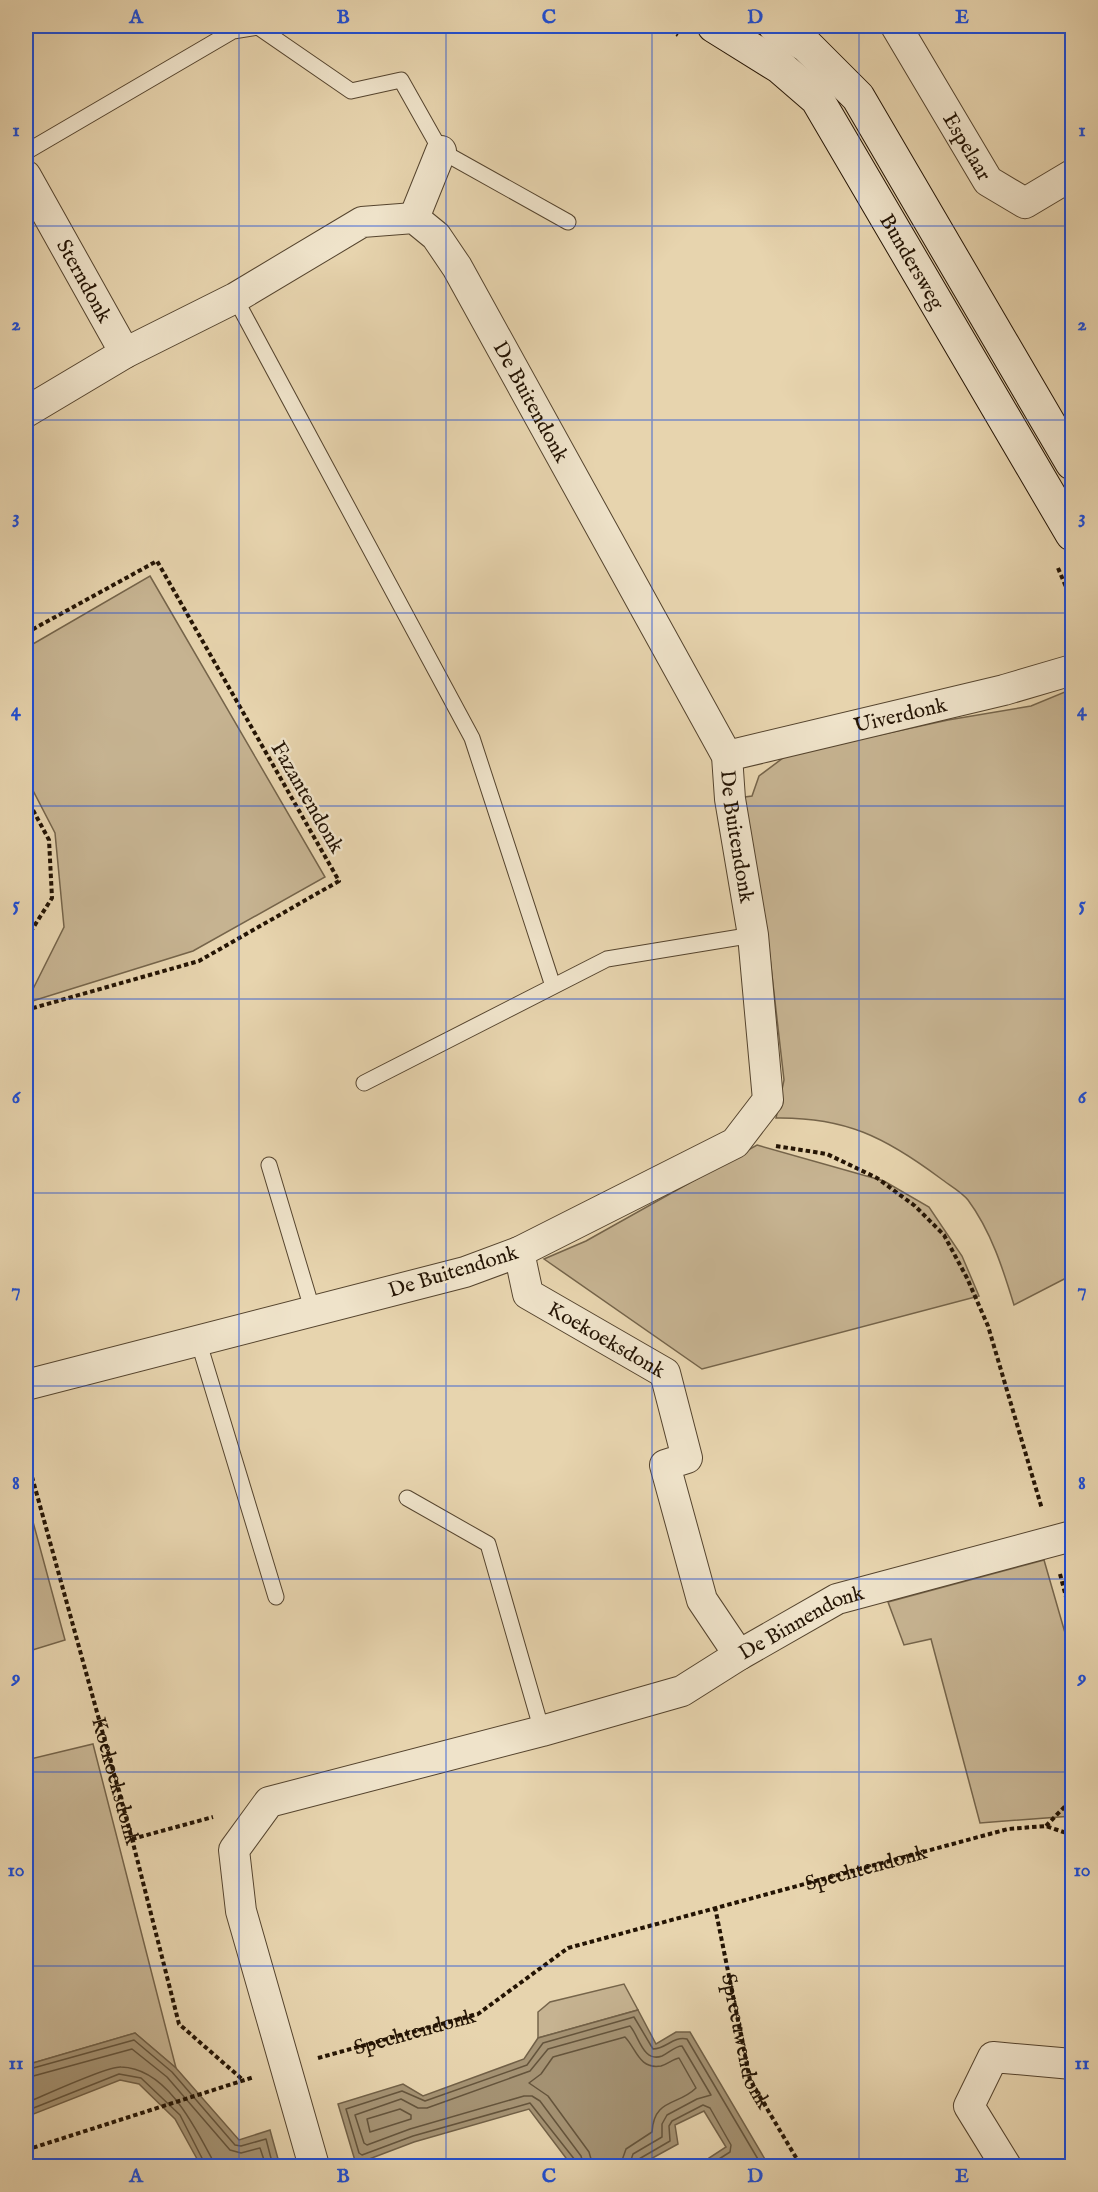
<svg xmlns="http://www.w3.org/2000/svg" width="1098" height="2192" viewBox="0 0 1098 2192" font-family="'IM FELL English',serif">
<rect width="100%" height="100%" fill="#e7d4ae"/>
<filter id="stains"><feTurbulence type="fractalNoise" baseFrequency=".00333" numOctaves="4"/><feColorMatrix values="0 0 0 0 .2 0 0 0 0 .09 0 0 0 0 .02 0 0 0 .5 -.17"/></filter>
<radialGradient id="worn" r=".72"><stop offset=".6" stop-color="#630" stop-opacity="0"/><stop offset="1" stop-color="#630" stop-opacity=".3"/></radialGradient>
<path fill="#c6b391" stroke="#75644a" stroke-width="1.5" d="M150 576 325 877 193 951 26 1003 64 927 55 833 26 777V648Z
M1072 689V1275L1014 1305C1003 1269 991 1231 968 1200 962 1192 949 1185 940 1178 885 1137 845 1117 776 1118L784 1080 766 923 730 799 752 796 759 776 787 755 948 720 1031 706Z
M757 1145 884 1181 929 1207 962 1256 979 1296 702 1369 544 1259 586 1241Z
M26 1496 65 1640 26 1652Z
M1044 1560 1072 1657V1816L980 1823 931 1639 904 1645 888 1602Z
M93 1744 176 2068 135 2033 26 2065V1760Z
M624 1984 638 2010 538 2038V2012L550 2002Z"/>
<path fill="#a59374" stroke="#716047" stroke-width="1.5" d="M638 2010 656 2044 676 2032H690L769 2166H714L709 2158 726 2147 704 2111 675 2125 678 2144 638 2166H572L529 2109 414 2142 356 2164 338 2104 403 2084 423 2096 524 2059 538 2038Z
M135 2033 176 2068 239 2140 270 2130 280 2166H201L175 2119 139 2084 120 2080 26 2117V2065Z"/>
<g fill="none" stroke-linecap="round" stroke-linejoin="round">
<path stroke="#64543c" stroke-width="1.5" d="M26 2070 134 2040 172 2072 235 2145 241 2146 266 2139 273 2166
M26 2078 132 2049 167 2077 230 2150 241 2153 260 2148 266 2166
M26 2103C43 2096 107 2066 121 2067 166 2068 194 2125 212 2159L213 2166
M400 2109 411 2115V2119L370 2132 367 2119Z
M26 2111 119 2074 141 2078 180 2115 206 2166
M576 2166 575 2160 530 2103 413 2136 362 2155 359 2153 346 2109 402 2091 425 2101 527 2065 543 2043 634 2017 653 2049C666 2049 673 2036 687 2039L762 2166
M584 2166 581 2156 540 2101 532 2096H524L410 2129 367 2145 364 2143 355 2115 401 2099 418 2108H427L530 2071 548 2049 630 2026C639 2036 643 2063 662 2056 669 2053 675 2046 682 2046L711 2095 697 2099 667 2115 662 2124V2137L633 2154 629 2166
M593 2166 589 2152 548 2096 529 2083 541 2074 553 2057 625 2037C636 2048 639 2070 661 2066 668 2064 673 2059 679 2058L696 2088C678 2106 654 2098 652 2132L626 2149 620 2166
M636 2166 639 2159 670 2141 669 2126 672 2121 703 2105 710 2108 731 2145 730 2152 719 2159V2166"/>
<defs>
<path id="lane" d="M26 152 233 31 258 27 351 91 401 80 441 151 568 222
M235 298 472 738 553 986
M364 1083 607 959 753 935
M269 1165 313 1312
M198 1340 276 1597
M407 1498 488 1544 542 1731"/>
<g id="street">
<path id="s4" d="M896 26 988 181 1025 203 1072 175"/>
<path id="s5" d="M26 176 125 353"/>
<path d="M414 218 441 151"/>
<path id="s6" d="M26 412 125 353 235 298 362 222 414 218 436 236 457 267 727 756 730 799 753 935 768 1100 735 1143 519 1252 465 1272 26 1385"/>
<path id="s7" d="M727 756 1004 690 1072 670"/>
<path id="s8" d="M519 1252 528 1294 665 1373 687 1458 665 1465 702 1600 739 1655"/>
<path id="s9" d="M314 2166 241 1911 234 1850 269 1802 542 1731 682 1691 739 1655 837 1599 1072 1536"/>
<path d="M1006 2166 969 2106 993 2057 1072 2064"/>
</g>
<g id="secondary">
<path id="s10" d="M714 26 780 67 817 99 1072 534"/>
<path d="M775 26 807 46 858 97 1072 463"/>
</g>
</defs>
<use href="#lane" stroke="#55442e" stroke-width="17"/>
<use href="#street" stroke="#55442e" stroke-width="32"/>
<use href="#secondary" stroke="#241404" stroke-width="35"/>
<g stroke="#241404" stroke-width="4" stroke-dasharray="4.5 3" stroke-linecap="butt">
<path d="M664 26 678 35"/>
<path d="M1058 568 1066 587 1072 637"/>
<path d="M26 633 157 561 339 881 199 961 26 1010"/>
<path d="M26 797 49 840 52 898 26 939"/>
<path d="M776 1146 827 1154 877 1178 915 1206 944 1235 967 1278 988 1326 1042 1509"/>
<path id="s1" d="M26 1455 132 1839 179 2024 243 2080"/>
<path d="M1060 1574 1072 1620"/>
<path d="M1046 1826 1072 1799"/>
<path d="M132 1839 213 1817"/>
<path id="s2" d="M715 1907 750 2080 801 2166"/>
<path id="s3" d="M318 2058 478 2014 568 1948 1008 1829 1046 1826 1072 1835"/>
<path d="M26 2150 254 2077"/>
</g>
<use href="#lane" stroke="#efe3ca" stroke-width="15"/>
<use href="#street" stroke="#efe3ca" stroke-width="30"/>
<use href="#secondary" stroke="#efe3ca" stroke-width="33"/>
</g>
<path fill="none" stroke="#1d4ed8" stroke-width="1.5" stroke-opacity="0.55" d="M239 26V2166M446 26V2166M652 26V2166M859 26V2166M26 226H1072M26 420H1072M26 613H1072M26 806H1072M26 999H1072M26 1193H1072M26 1386H1072M26 1579H1072M26 1772H1072M26 1966H1072"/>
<g text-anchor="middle" stroke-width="5" stroke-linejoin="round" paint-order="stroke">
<g font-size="21" fill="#241404" stroke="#efe3ca">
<text dy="7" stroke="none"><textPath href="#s4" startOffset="140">Espelaar</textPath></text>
<text dy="7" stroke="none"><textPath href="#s10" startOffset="315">Bundersweg</textPath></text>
<text dy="7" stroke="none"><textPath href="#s5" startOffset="120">Sterndonk</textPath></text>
<text dy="7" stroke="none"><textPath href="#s6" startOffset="658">De Buitendonk</textPath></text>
<text dy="7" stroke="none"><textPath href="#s7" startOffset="178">Uiverdonk</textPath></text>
<text transform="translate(308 797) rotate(60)" y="7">Fazantendonk</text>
<text dy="7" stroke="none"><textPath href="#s6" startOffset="1144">De Buitendonk</textPath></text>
<text transform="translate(453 1271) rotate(-17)" y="7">De Buitendonk</text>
<text dy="7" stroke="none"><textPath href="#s8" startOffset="134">Koekoeksdonk</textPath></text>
<text dy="7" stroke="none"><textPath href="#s9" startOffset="952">De Binnendonk</textPath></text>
<text dy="7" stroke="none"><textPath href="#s1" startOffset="338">Koekoeksdonk</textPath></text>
<text dy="7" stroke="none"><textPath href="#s3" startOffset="586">Spechtendonk</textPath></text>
<text dy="7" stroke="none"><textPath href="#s3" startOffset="100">Spechtendonk</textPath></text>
<text dy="7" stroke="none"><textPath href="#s2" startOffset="138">Spreeuwendonk</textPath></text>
</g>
</g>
<rect width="1098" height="2192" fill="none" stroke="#e7d4ae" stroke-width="66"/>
<rect x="33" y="33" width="1032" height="2126" fill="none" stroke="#1d4ed8" stroke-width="2"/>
<g font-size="20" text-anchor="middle" font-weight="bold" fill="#1d4ed8">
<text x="136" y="23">A</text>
<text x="343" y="23">B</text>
<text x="549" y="23">C</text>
<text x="755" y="23">D</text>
<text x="962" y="23">E</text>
<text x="16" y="136">1</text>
<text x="1082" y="136">1</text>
<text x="16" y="330">2</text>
<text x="1082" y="330">2</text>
<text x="16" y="523">3</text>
<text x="1082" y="523">3</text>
<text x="16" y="716">4</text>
<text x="1082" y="716">4</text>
<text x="16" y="910">5</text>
<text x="1082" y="910">5</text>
<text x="16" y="1103">6</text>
<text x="1082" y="1103">6</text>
<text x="16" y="1296">7</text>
<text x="1082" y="1296">7</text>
<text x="16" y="1489">8</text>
<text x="1082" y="1489">8</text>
<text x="16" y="1683">9</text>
<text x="1082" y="1683">9</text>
<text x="16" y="1876">10</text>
<text x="1082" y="1876">10</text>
<text x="16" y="2069">11</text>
<text x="1082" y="2069">11</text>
<text x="136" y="2182">A</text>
<text x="343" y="2182">B</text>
<text x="549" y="2182">C</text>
<text x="755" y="2182">D</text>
<text x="962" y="2182">E</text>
</g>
<rect width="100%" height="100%" filter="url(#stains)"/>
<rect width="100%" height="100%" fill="url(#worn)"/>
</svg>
